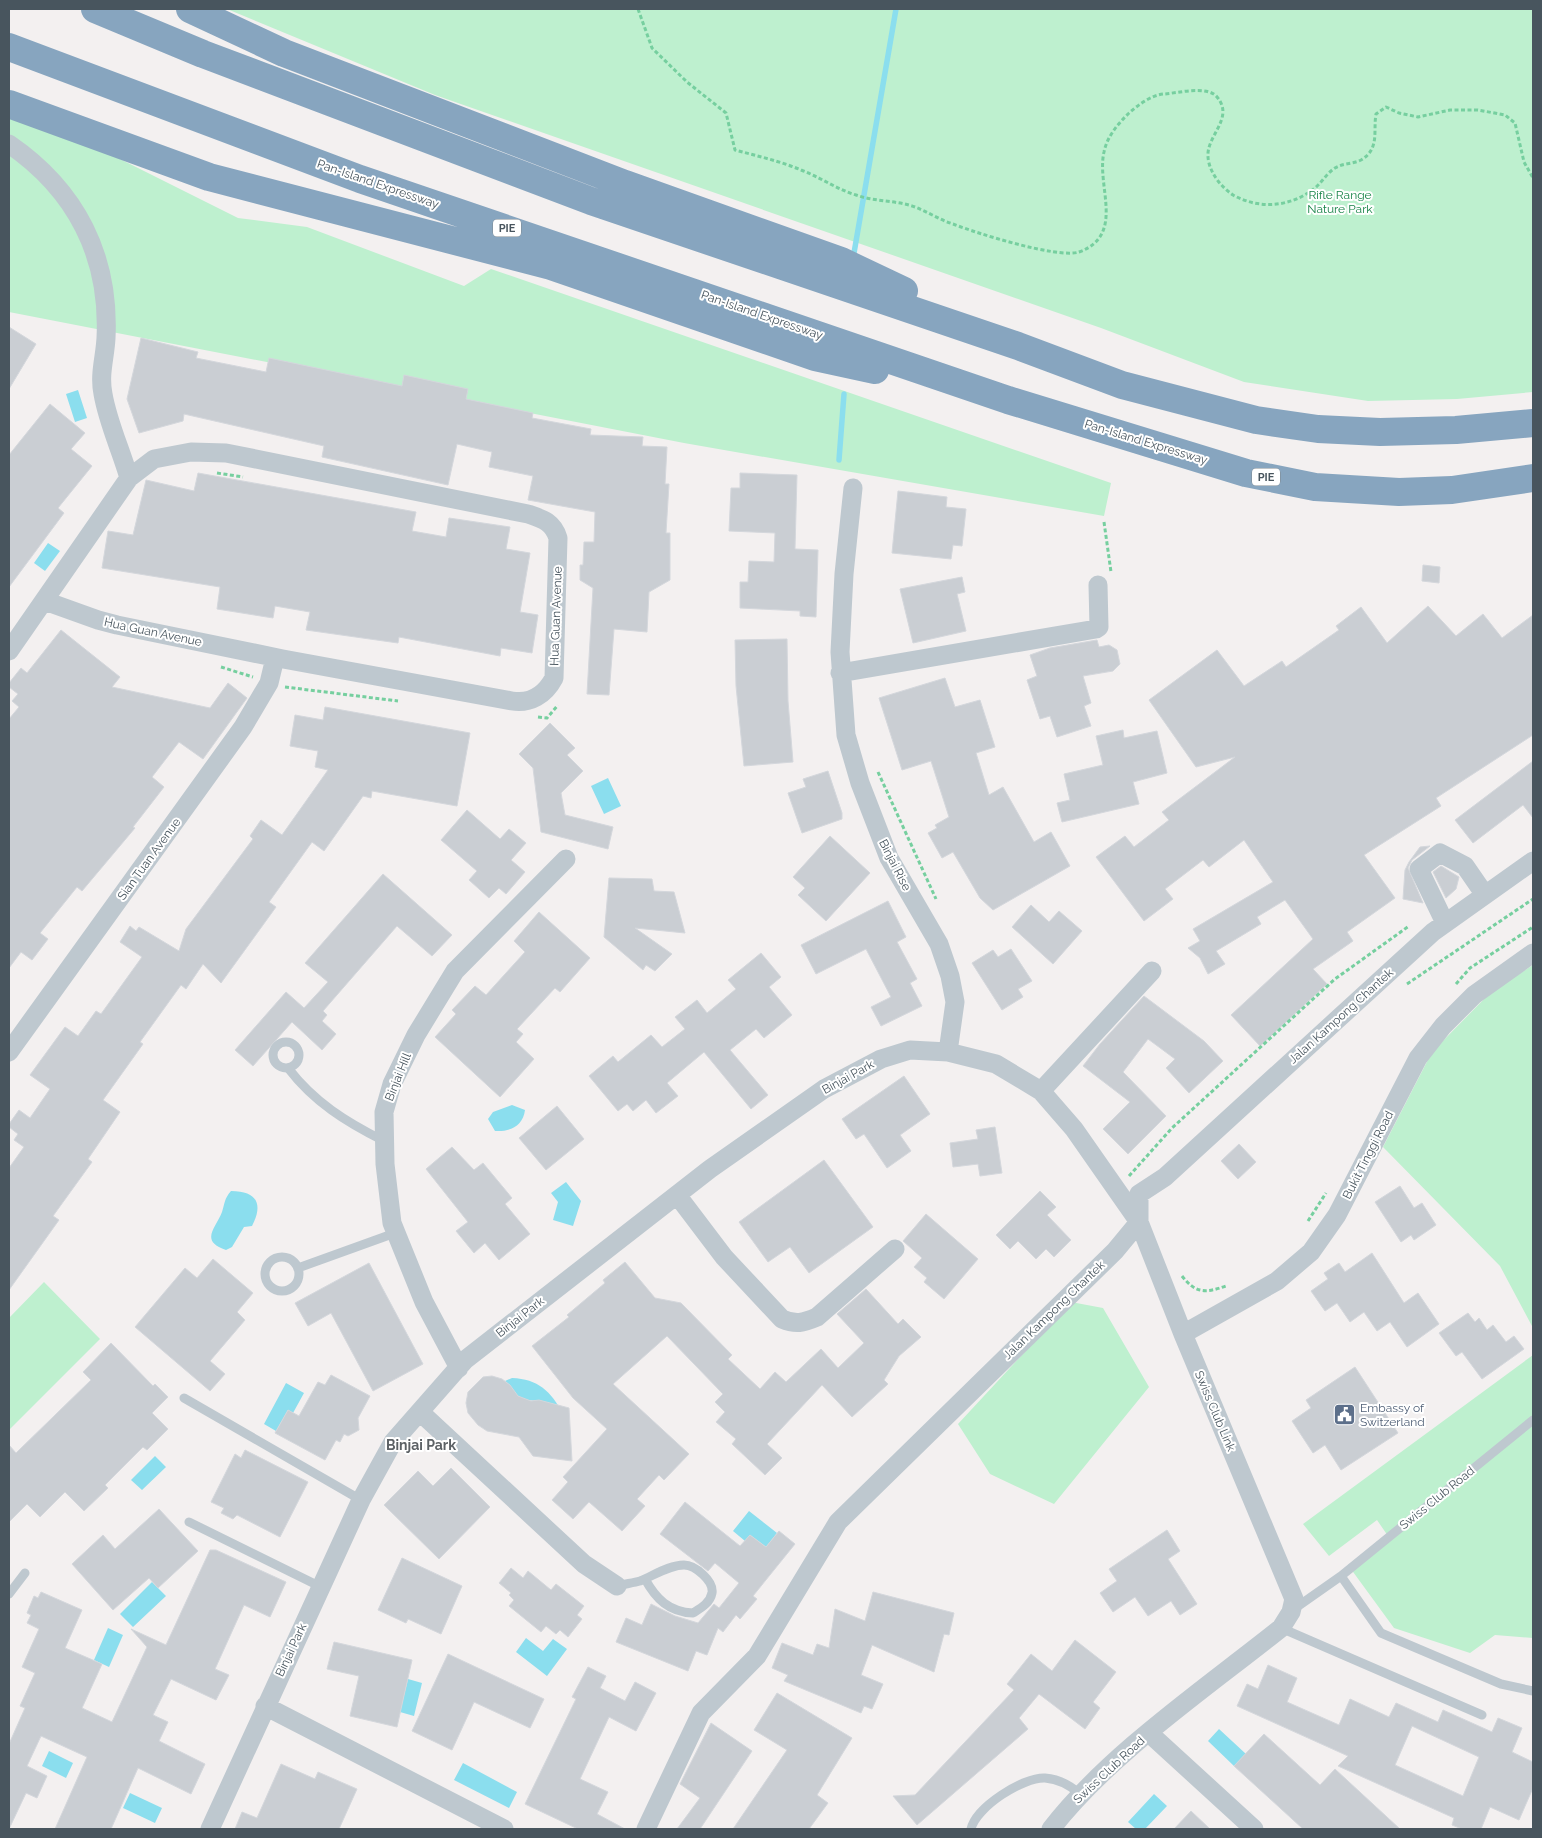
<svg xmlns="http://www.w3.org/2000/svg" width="1542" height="1838" viewBox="0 0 1542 1838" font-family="Raleway,sans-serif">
<rect width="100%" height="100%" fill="#f3f0f0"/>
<path fill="#bef0cf" d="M227 9H1533V392L1457 399 1368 401 1244 382 1101 328 435 95Z
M9 116 74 136 238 218 307 227 464 286 491 269 1111 483 1104 516 684 443 9 312Z
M1533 965V1328L1500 1266 1383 1147 1432 1052 1492 991Z
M44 1282 100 1339 9 1430V1318Z
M1071 1302 1103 1308 1149 1387 1054 1504 990 1474 958 1424Z
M1533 1355V1638L1495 1635 1470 1653 1394 1628 1348 1565 1388 1536 1377 1520 1329 1556 1303 1524Z"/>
<path fill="#8bdeee" d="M78 390 87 418 75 422 66 394Z
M48 543 60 551 45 571 34 563Z
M608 778 621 806 604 814 591 786Z
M512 1105 525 1110C523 1126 510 1132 495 1131L488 1119 493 1112Z
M566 1182 581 1201 573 1226 553 1220 558 1202 551 1193Z
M231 1191C256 1191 264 1203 252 1226L244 1227 232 1247 226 1250C199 1241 216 1228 222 1212 225 1203 224 1199 231 1191Z
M512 1378C538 1379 551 1391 563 1414 542 1394 536 1406 518 1396 512 1393 510 1385 505 1381Z
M286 1383 304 1393 293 1413 288 1410 276 1431 264 1424Z
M155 1456 166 1467 142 1490 131 1480Z
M749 1511 777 1533 766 1547 750 1535 745 1541 733 1531Z
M152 1582 166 1596 133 1627 120 1614Z
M108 1628 123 1635 109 1667 94 1660Z
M526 1638 543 1651 553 1639 567 1649 547 1676 516 1652Z
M408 1679 422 1683 414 1716 400 1712Z
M1219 1729 1246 1754 1234 1766 1208 1741Z
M49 1751 73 1763 66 1778 42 1766Z
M463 1763 517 1792 509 1808 454 1780Z
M130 1793 162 1808 155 1823 123 1808Z
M1154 1794 1167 1806 1145 1829H1136L1128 1822Z"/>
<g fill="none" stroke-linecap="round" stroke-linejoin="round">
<path stroke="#8bdeee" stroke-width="5.5" d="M854 253 896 9
M839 460 844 394"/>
</g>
<path fill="#caced3" stroke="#d4d7dc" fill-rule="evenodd" d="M9 327 36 344 9 389Z
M141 338 198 352 196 358 266 372 269 358 402 386 404 375 468 389 466 399 533 413 532 418 591 429 590 435 643 437 642 446 667 447 665 484H669L666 533H670V580L649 592 647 632 614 629 609 695 587 694 593 588 580 580V565H583L584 542H594L595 512 528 500 533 476 489 467 492 452 457 444 448 485 322 457 324 446 184 414 183 421 139 433 127 399Z
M50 404 85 433 71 449 92 466 58 508 64 513 9 587V455Z
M198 473 416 512 412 531 446 537 449 518 510 527 506 549 530 553 520 612 538 615 532 653 501 648 500 656 399 637 398 643 306 630 310 612 275 606 273 618 217 609 220 587 102 568 108 531 133 535 146 480 194 491Z
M740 473 797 475 795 549 818 550 816 617 800 616V611L740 608V582H748L749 561 774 562 775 533 729 531 731 488H740Z
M898 491 947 497 946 507 966 509 962 546 953 545 951 559 892 553Z
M1423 565 1440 567 1439 583 1422 581Z
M962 577 965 592 957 594 966 631 913 643 900 589Z
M1428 606 1456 636 1483 614 1502 638 1533 615V735L1436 798 1441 806 1364 855 1395 898 1347 932 1353 941 1313 969 1327 984 1260 1046 1231 1015 1313 939 1285 900 1257 917 1261 924 1216 951 1225 964 1208 974 1200 958 1188 948 1200 941 1193 929 1273 882 1244 840 1209 867 1203 860 1165 889 1173 899 1144 921 1096 857 1125 836 1134 847 1169 820 1162 812 1235 757 1196 767 1149 700 1217 650 1244 686 1282 661 1286 667 1339 630 1336 626 1361 607 1387 643Z
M61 630 120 677 112 687 210 708 228 683 247 698 203 759 179 742 152 777 164 787 133 827 135 828 82 891 77 887 40 933 48 939 32 960 21 952 9 968V719L19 707 12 701 18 694 9 687V683L21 668 27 673Z
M787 639 788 701 793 762 744 766 736 686 735 640Z
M1097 640 1099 647 1109 645 1117 650 1120 664 1113 671 1083 676 1091 703 1084 706 1091 726 1057 737 1050 716 1040 719 1027 680 1037 676 1030 655 1050 648Z
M945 678 955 707 980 700 995 747 976 753 989 795 1003 787 1034 842 1051 832 1070 866 993 910 980 898 953 852 942 858 928 833 937 828 935 825 949 817 931 761 902 770 879 698Z
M325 707 470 733 457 806 372 791 371 798 363 796 324 851 312 842 269 902 276 907 221 983 203 964 186 989 181 985 140 1042 143 1044 103 1100 120 1112 88 1159 92 1162 53 1216 59 1220 9 1290V1168L24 1147 14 1140 18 1134 9 1127V1124L19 1110 30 1118 50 1089 30 1075 65 1027 78 1036 96 1011 101 1014 142 957 120 942 130 926 136 931 139 927 179 951 186 929 253 839 250 836 261 820 282 835 328 770 315 767 318 751 290 746 295 715 323 720Z
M550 723 575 748 567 755 583 771 561 793 565 815 613 827 608 849 541 832 533 768 519 754Z
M1123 730 1124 738 1157 731 1167 773 1133 782 1139 804 1062 822 1057 803 1070 800 1064 774 1103 765 1096 736Z
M1533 761V818L1523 805 1473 843 1455 820Z
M828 771 842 813V819L802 833 788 793 806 787 803 779Z
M467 810 500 839 509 829 526 843 511 860 525 872 506 894 499 888 489 898 469 880 477 871 441 840Z
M830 836 870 873 826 921 798 895 805 888 793 877Z
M1430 846 1412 860 1408 868 1423 903 1403 899 1405 870 1409 862 1420 847Z
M1441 866 1459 877 1456 889 1446 898 1433 872Z
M383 874 452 935 432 956 397 926 323 1011 327 1015 322 1021 336 1034 322 1050 292 1022 253 1066 235 1050 286 992 304 1008 328 982 305 963Z
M609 878 652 879 654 891 674 892 685 933 635 928 672 954 655 971 646 965 643 970 604 937Z
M888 901 906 937 897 942 917 979 910 983 922 1006 881 1026 871 1007 891 997 866 949 816 974 801 945Z
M1031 905 1049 922 1059 911 1082 931 1053 964 1012 927Z
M539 912 590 958 560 992 555 988 517 1029 523 1034 516 1042 534 1059 500 1097 435 1037 456 1014 452 1010 475 986 486 995 525 952 514 941Z
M1011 949 1032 981 1018 989 1023 997 1002 1010 972 963 993 950 998 957Z
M761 953 781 977 769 987 792 1015 764 1038 756 1029 730 1050 768 1095 751 1109 704 1052 667 1083 678 1096 656 1113 646 1100 633 1111 627 1104 618 1111 589 1076 613 1056 618 1062 651 1035 662 1047 685 1029 675 1017 697 1000 707 1013 736 989 728 980Z
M1144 996 1204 1041 1223 1061 1189 1093 1166 1068 1175 1059 1148 1039 1123 1072 1166 1116 1128 1154 1103 1129 1130 1102 1083 1066 1100 1044Z
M904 1076 930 1114 900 1135 911 1151 887 1168 864 1134 856 1139 842 1119Z
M557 1106 584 1139 546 1170 519 1138Z
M995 1127 1002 1173 980 1176 978 1164 953 1167 950 1143 978 1139 976 1130Z
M1239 1144 1256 1162 1238 1179 1221 1161Z
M452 1147 474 1170 483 1163 512 1198 505 1204 530 1234 499 1260 485 1243 474 1253 456 1231 468 1222 426 1169Z
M824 1160 873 1227 809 1273 790 1247 768 1262 739 1222Z
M1400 1186 1414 1208 1422 1203 1436 1225 1414 1240 1411 1235 1401 1242 1375 1202Z
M1040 1191 1056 1207 1047 1215 1071 1240 1054 1257 1046 1249 1036 1259 1018 1241 1010 1249 996 1235Z
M926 1214 978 1259 944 1299 924 1282 927 1278 914 1267 922 1258 903 1241Z
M1372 1253 1404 1303 1418 1293 1439 1324 1407 1347 1390 1322 1377 1331 1364 1312 1350 1322 1337 1303 1325 1311 1311 1291 1328 1279 1324 1273 1339 1263 1345 1272Z
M213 1259 253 1293 237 1312 245 1320 210 1361 225 1374 210 1391 135 1327 185 1268 197 1278Z
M625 1262 655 1298 681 1303 732 1355 728 1359 760 1389 775 1372 786 1382 821 1349 838 1368 864 1343 837 1314 866 1289 898 1324 903 1319 921 1337 899 1356 884 1380 888 1384 852 1417 822 1385 767 1444 782 1458 765 1475 732 1444 736 1439 716 1422 725 1412 715 1402 723 1394 667 1336 613 1384 689 1454 664 1480 659 1475 637 1499 645 1506 622 1531 589 1502 573 1519 552 1500 568 1482 563 1477 607 1429 573 1398 532 1346 569 1317 567 1315 605 1283 603 1280Z
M369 1263 423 1364 373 1391 331 1313 308 1326 295 1303Z
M1468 1313 1475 1322 1479 1318 1487 1330 1493 1325 1506 1342 1514 1336 1524 1349 1482 1379 1462 1352 1456 1356 1439 1333Z
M111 1343 153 1386 155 1384 168 1397 152 1413 168 1429 147 1450 143 1447 105 1485 108 1488 84 1511 65 1492 40 1517 27 1504 9 1522V1445L16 1453 91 1380 83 1372Z
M1355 1367 1398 1433 1341 1470 1325 1445 1313 1453 1292 1421 1311 1408 1306 1400Z
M331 1375 370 1396 358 1418 359 1430 348 1436 344 1434 340 1442 336 1440 325 1460 275 1433 288 1410 299 1416 318 1382 325 1385Z
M492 1376 502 1379 510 1385 518 1396 531 1401 539 1400 569 1408 572 1461 533 1456 519 1437 487 1431 478 1425 468 1413 466 1403 468 1392 483 1377Z
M245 1450 308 1482 280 1537 237 1515 233 1519 221 1513 224 1508 211 1502 235 1454 241 1458Z
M451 1468 490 1507 439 1559 384 1505 418 1471 433 1486Z
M685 1502 740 1546 750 1535 766 1547 779 1531 795 1544 753 1596 757 1599 740 1619 736 1615 723 1632 718 1628 707 1655 696 1651 688 1671 616 1642 626 1618 642 1625 651 1604 675 1616 698 1623 714 1604 719 1608 739 1583 715 1563 708 1571 660 1534Z
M159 1509 198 1551 158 1588 149 1578 113 1610 72 1564 103 1535 115 1549Z
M1167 1530 1180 1551 1168 1559 1197 1604 1180 1615 1171 1601 1148 1616 1135 1597 1113 1612 1100 1593 1117 1581 1109 1569Z
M210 1550H216L286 1582 270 1617 244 1605 215 1669 229 1675 216 1700 171 1679 153 1715 168 1722 159 1741 205 1764 191 1794 138 1768 111 1829H55L87 1757 41 1736 27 1766 47 1776 37 1798 26 1793 9 1829V1744L25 1708 20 1706 35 1673 22 1667 39 1629 27 1623 31 1615 27 1613 34 1596 38 1598 41 1592 82 1610 65 1648 102 1664 82 1708 112 1722 147 1647 131 1629 166 1645Z
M402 1558 462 1586 441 1634 408 1619 406 1623 378 1610Z
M511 1568 523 1578 528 1571 551 1590 556 1584 584 1606 577 1615 582 1619 568 1637 560 1630 556 1634 546 1626 541 1632 509 1606 514 1600 509 1595 511 1593 499 1583Z
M873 1592 954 1613 949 1635 944 1634 934 1672 872 1645 861 1675 883 1684 872 1709 864 1706 861 1713 784 1681 788 1675 772 1668 782 1643 813 1655 817 1644 829 1648 835 1609 865 1621Z
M1075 1640 1116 1672 1093 1702 1100 1708 1085 1729 1039 1694 1019 1718 1028 1729 917 1825 893 1796 915 1795 1014 1690 1007 1684 1031 1654 1052 1671Z
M334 1642 412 1660 397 1727 350 1716 359 1676 327 1669Z
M448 1654 544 1699 530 1728 474 1702 452 1750 412 1731Z
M1268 1665 1297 1678 1287 1702 1339 1725 1350 1699 1389 1717 1396 1703 1438 1722 1443 1710 1492 1732 1498 1718 1522 1728 1512 1752 1533 1762V1788L1519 1820 1490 1807 1481 1829H1462L1452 1825 1454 1818 1338 1766 1348 1756 1237 1706 1247 1684 1258 1689ZM1412 1726 1479 1757 1463 1796 1395 1765Z
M588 1667 606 1676 600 1688 625 1701 635 1682 656 1693 636 1731 609 1717 580 1779 608 1792 597 1814 625 1829H578L525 1804 576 1699 572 1697Z
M777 1693 852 1738 817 1795 828 1803 809 1829H733L787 1750 754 1730Z
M711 1723 752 1751 700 1829H677L700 1798 680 1784Z
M1264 1734 1320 1785 1335 1769 1400 1829H1303L1234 1766Z
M281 1764 315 1779 318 1772 357 1789 339 1829H235L242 1812 257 1818Z
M1191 1811 1210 1829H1174Z"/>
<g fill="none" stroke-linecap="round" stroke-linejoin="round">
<path stroke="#76cf9f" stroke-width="3" stroke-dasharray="4 2.5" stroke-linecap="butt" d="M638 9 652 48 687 82 726 113 735 150C757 156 780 161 801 170 820 177 836 189 856 195 875 202 896 200 915 207 928 212 940 220 953 224 976 233 1058 259 1079 252 1126 235 1096 186 1104 152 1107 137 1117 125 1128 114 1138 105 1151 95 1164 94 1179 93 1207 85 1217 97 1235 118 1206 136 1208 157 1209 172 1221 187 1233 195 1260 210 1291 207 1315 188 1322 182 1327 173 1335 168 1343 163 1353 164 1361 160 1380 149 1373 131 1376 114L1386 107 1399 113 1418 117 1450 110H1478L1505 115 1515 123 1524 162 1533 178
M217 473 243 477
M1104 522 1111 572
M221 667 253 677
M285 687 398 701
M538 717 547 718 558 705
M878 772 936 899
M1407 984 1533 899
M1456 984 1470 968 1533 927
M1129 1176 1172 1128 1335 979 1409 926
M1308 1221 1326 1193
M1182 1276C1196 1294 1206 1293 1226 1286"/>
<path stroke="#bec8cf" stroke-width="9" d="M273 1055a13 13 0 1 1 26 0a13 13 0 1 1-26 0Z
M288 1068C314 1102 346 1122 384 1141
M265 1274a17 17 0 1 1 34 0a17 17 0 1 1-34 0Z
M298 1268 395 1233
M184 1398 361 1500
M189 1522 321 1587
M1341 1576 1381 1633 1501 1684 1533 1691
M617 1586C624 1584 633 1583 640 1581 653 1576 669 1565 684 1565 695 1565 714 1581 712 1593 710 1603 701 1608 693 1613 669 1612 656 1599 645 1579
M9 1594 25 1573
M1294 1609 1341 1576 1533 1420
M1281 1628 1482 1715
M971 1829C976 1807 1023 1777 1045 1778 1058 1779 1071 1786 1080 1794"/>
<path stroke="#bec8cf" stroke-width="19" d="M9 144C76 190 110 256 106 338 105 358 99 374 103 394 108 423 121 450 129 478
M853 488 844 574 840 652 846 735 860 783 889 858 939 944 950 976 955 1002 948 1052
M9 651 129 478 154 459 191 452 226 453 528 514C543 519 553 522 558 538L554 678C545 695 530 704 512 701L283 659 117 625 98 620 45 601
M840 673 1096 629 1099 627 1098 585
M1445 923 1419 869 1440 853 1465 866 1485 895
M9 1052 243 727 269 683 275 658
M1041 1091 1152 971
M677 1195 724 1257 782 1319C796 1325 803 1323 817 1317L895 1249
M1183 1334 1277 1281 1311 1252 1337 1215 1418 1058 1443 1026 1474 995 1533 953
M459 1368 424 1302 392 1223 385 1164 384 1112 392 1084 416 1035 455 971 566 859
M420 1412 584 1564 617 1586
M265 1706 504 1829
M1149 1733 1254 1829
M210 1829 361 1500 393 1442 465 1360 710 1169 824 1089 881 1059 910 1050 948 1052 996 1064 1041 1091 1074 1129 1139 1222 1183 1334 1294 1599 1291 1612 1281 1628C1206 1688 1109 1754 1051 1829
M646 1829 701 1713 757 1656 838 1522 1115 1251 1139 1222V1194L1165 1177 1433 932 1533 861"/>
<path stroke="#87a5bf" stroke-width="28" d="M95 9 203 54 591 201 1018 346 1122 385 1256 420 1318 429 1380 432 1456 430 1533 423
M190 9 284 53 625 184 841 261 904 291
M9 47 360 179 1008 400 1246 473 1315 487 1399 492 1452 490 1533 478
M9 104 209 177 551 266 815 357 875 370"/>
</g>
<defs>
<symbol id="civic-square" viewBox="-11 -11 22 22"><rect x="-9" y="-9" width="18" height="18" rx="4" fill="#5c6f8a" stroke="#fff"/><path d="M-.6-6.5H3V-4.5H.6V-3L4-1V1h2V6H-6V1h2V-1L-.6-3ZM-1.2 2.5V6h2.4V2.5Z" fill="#fff"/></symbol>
</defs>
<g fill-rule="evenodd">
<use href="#civic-square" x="1332" y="1402" width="25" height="25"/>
</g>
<g text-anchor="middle" stroke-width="4" stroke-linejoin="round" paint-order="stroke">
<g fill="#fff" stroke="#7f888e" stroke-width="1">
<rect x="493" y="219.5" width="28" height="17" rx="4"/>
<rect x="1252" y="468.5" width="28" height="17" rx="4"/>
</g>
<g font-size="11" font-weight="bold" fill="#48555e">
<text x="507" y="232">PIE</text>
<text x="1266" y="481">PIE</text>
</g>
<g font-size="12" fill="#48555e" stroke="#fff">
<text transform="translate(378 184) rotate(19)" y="4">Pan-Island Expressway</text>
<text transform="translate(762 315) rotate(19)" y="4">Pan-Island Expressway</text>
<text transform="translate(1146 442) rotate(17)" y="4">Pan-Island Expressway</text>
<text transform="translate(556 616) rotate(-88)" y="4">Hua Guan Avenue</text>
<text transform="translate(153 632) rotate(12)" y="4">Hua Guan Avenue</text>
<text transform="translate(149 859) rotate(-54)" y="4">Sian Tuan Avenue</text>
<text transform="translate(895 865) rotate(63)" y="4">Binjai Rise</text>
<text transform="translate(1341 1016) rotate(-42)" y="4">Jalan Kampong Chantek</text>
<text transform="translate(398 1077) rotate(-68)" y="4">Binjai Hill</text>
<text transform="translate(848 1077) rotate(-29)" y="4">Binjai Park</text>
<text transform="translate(1368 1155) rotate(-63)" y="4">Bukit Tinggi Road</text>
<text transform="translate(1054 1310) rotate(-44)" y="4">Jalan Kampong Chantek</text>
<text transform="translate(520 1317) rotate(-38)" y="4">Binjai Park</text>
<text transform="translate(1215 1411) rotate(67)" y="4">Swiss Club Link</text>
<text transform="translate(1437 1498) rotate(-39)" y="4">Swiss Club Road</text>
<text transform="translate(291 1650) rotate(-65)" y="4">Binjai Park</text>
<text transform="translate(1109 1770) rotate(-43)" y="4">Swiss Club Road</text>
</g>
<g font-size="12" fill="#168246" stroke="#fff">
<text x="1340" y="199">Rifle Range<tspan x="1340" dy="14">Nature Park</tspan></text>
</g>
<g font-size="12" fill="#4e5e75" stroke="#fff" text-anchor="start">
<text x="1360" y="1412">Embassy of<tspan x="1360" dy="14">Switzerland</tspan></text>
</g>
<g font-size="14" font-weight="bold" fill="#5c6165" stroke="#fff">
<text x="421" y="1450">Binjai Park</text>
</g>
</g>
<rect width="1542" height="1838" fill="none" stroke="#48555e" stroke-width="20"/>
</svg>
